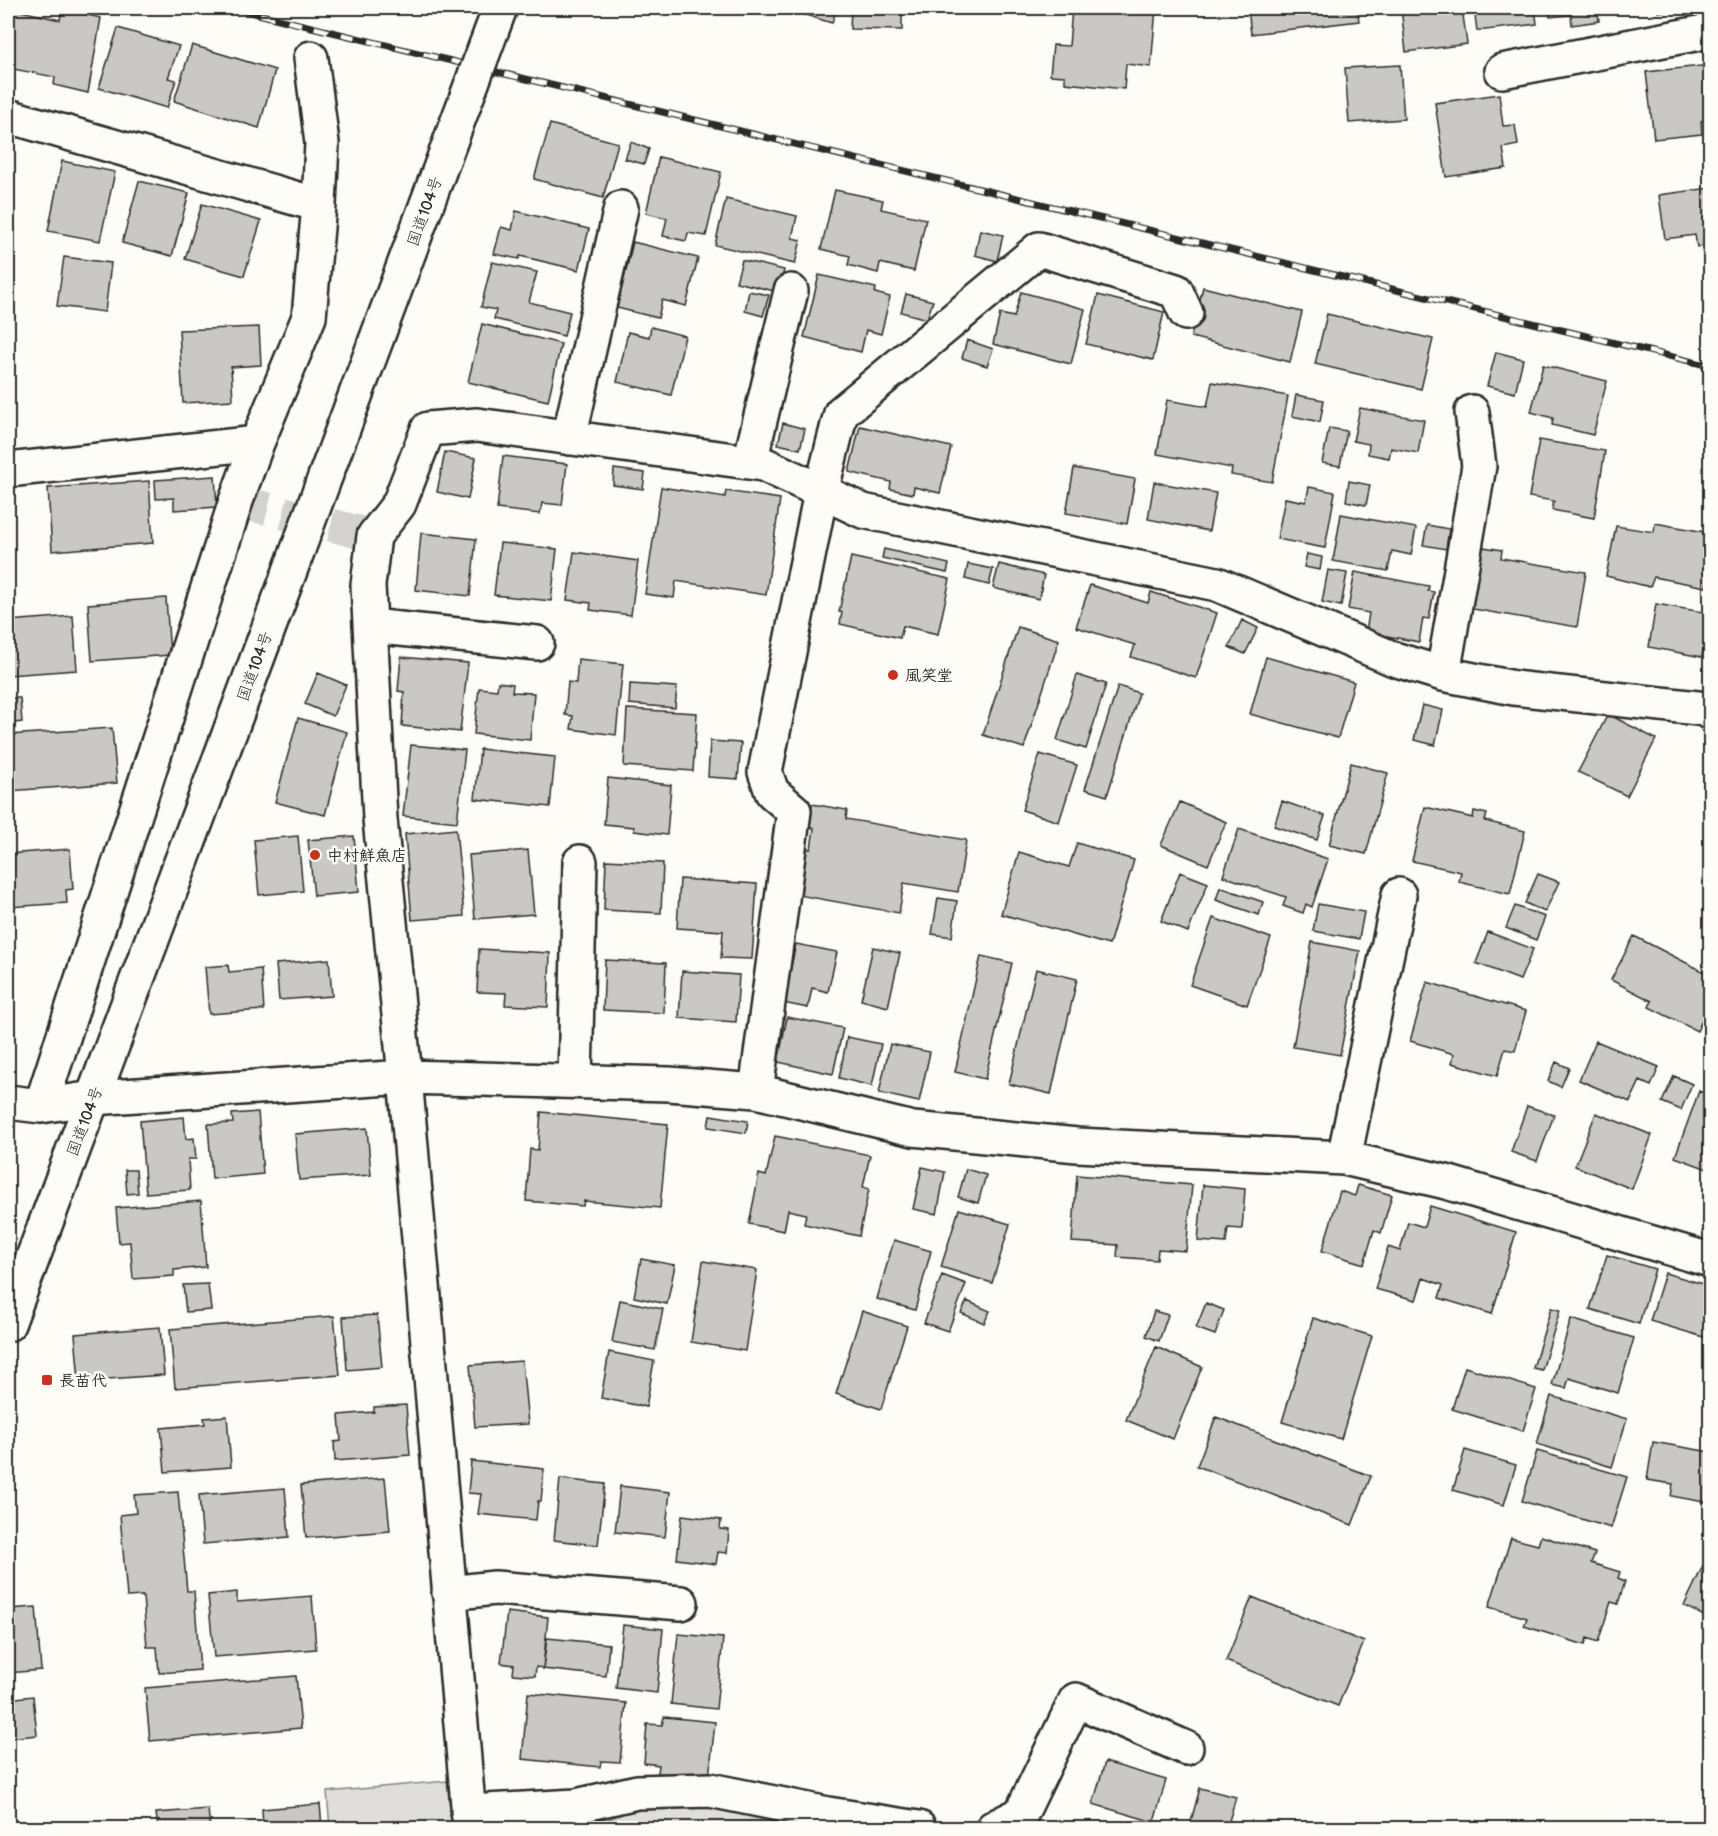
<svg xmlns="http://www.w3.org/2000/svg" width="1718" height="1836" viewBox="0 0 1718 1836" font-family="'Balsamiq Sans','Klee One',sans-serif">
<rect width="100%" height="100%" fill="#fdfcf7"/>
<filter id="ink" filterUnits="userSpaceOnUse"><feTurbulence type="fractalNoise" baseFrequency=".0167" numOctaves="2"/><feDisplacementMap in="SourceGraphic" scale="12" xChannelSelector="R" yChannelSelector="G"/><feConvolveMatrix kernelMatrix="1 2 1 2 8 2 1 2 1" color-interpolation-filters="sRGB"/></filter>
<g filter="url(#ink)">
<path fill="#dfdeda" stroke="#858482" stroke-width="1.5" d="M447 1781 452 1828H330L327 1792Z
M704 1806 810 1827V1828H562L606 1820 641 1807Z"/>
<path fill="#c9c8c4" stroke="#2b2b2b" stroke-width="1.5" d="M8 8 60 20 62 9 101 18 88 93 54 85 55 77 8 68Z
M783 8H837L832 23Z
M851 8H902V30L850 29Z
M1072 8H1156L1151 67 1126 64 1124 89 1065 83V76L1050 75 1053 45 1069 46Z
M1248 8H1357L1359 21 1251 34Z
M1401 8H1462L1467 44 1406 52Z
M1474 8H1535L1537 24 1477 31Z
M1549 8H1619L1620 9 1598 12 1599 21 1572 25 1571 15 1550 17Z
M1658 8H1692L1658 12Z
M118 28 179 46 168 78 176 80 167 108 99 88Z
M192 45 275 70 259 128 174 101Z
M1400 65 1404 119 1349 123 1345 68Z
M1710 65V120L1701 121 1702 134 1654 139 1646 72Z
M1499 94 1503 126 1515 125 1518 145 1503 148 1506 168 1446 177 1435 103Z
M550 124 618 143 603 198 534 179Z
M631 142 649 149 644 164 625 159Z
M659 157 721 172 706 236 688 233 686 241 663 236 667 218 646 213Z
M62 161 115 172 100 241 48 231Z
M139 181 189 193 172 256 122 243Z
M1710 188V245L1697 247 1695 235 1665 239 1659 195Z
M835 190 883 200 881 209 926 219 914 271 880 263 878 273 848 265 850 256 821 249Z
M726 199 797 216 792 238 801 240 795 264 715 245Z
M202 204 261 221 244 276 185 259Z
M516 211 589 229 579 270 520 256 519 259 494 254 501 227 512 230Z
M980 230 1003 235 997 261 975 255Z
M633 242 698 258 686 306 662 300 658 318 617 308Z
M64 257 111 263 105 312 57 306Z
M742 260 784 270 779 292 736 282Z
M492 262 537 272 529 302 570 312 564 336 494 319 496 310 481 307Z
M819 275 876 288 875 293 890 297 881 334 866 330 861 352 804 337Z
M1203 287 1302 312 1290 362 1191 337Z
M749 291 769 295 763 316 745 311Z
M1021 292 1085 309 1071 364 993 344 1000 314 1014 317Z
M906 294 933 301 927 319 901 312Z
M1098 295 1164 312 1153 360 1086 344Z
M1327 314 1433 339 1421 389 1315 364Z
M482 324 561 344 548 401 468 382Z
M259 327 261 365 231 367 233 400 183 403 179 330Z
M651 327 685 336 671 395 617 382 628 332 649 337Z
M967 340 993 349 987 366 962 358Z
M1496 352 1523 359 1515 393 1487 386Z
M1543 365 1607 381 1593 435 1552 425 1553 418 1531 412Z
M1212 382 1288 396 1272 482 1231 475 1232 468 1157 454 1167 400 1207 407Z
M1296 395 1324 400 1320 422 1292 416Z
M1360 408 1424 420 1418 453 1391 448 1389 458 1368 454 1369 444 1353 441Z
M783 423 805 429 800 449 778 444Z
M860 426 951 447 940 493 914 487 913 494 890 489 891 482 849 472Z
M1329 428 1347 431 1340 466 1322 463Z
M1539 440 1605 451 1594 518 1552 510 1554 501 1529 497Z
M445 452 476 458 468 499 437 492Z
M503 456 567 464 562 505 542 503 540 514 497 509Z
M1074 468 1135 479 1127 524 1066 513Z
M614 469 645 473 643 489 613 485Z
M215 476 217 507 174 510V498L156 499 155 480Z
M149 481 153 543 52 551 48 488Z
M1349 481 1370 485 1366 505 1346 501Z
M1154 482 1216 493 1209 531 1148 519Z
M661 487 725 497 726 491 780 499 766 595 676 581 674 598 645 594Z
M1309 487 1335 492 1325 548 1277 539 1285 498 1306 502Z
M1341 514 1416 528 1411 555 1392 551 1388 571 1333 561Z
M1655 523 1710 533V567L1706 587 1654 577 1650 587 1606 576 1616 526 1654 532Z
M1427 525 1449 529 1446 549 1423 545Z
M421 533 476 539 470 596 416 590Z
M500 543 557 549 551 601 494 595Z
M1477 546 1502 550 1501 558 1586 572 1577 627 1467 608Z
M884 549 949 564 947 573 882 558Z
M574 552 638 561 631 615 590 610 591 603 567 600Z
M1307 554 1322 557 1320 570 1304 567Z
M851 557 950 579 938 634 903 626 900 638 840 624 842 612H839Z
M968 564 993 569 989 585 965 579Z
M999 564 1044 575 1039 599 993 588Z
M1328 570 1347 573 1341 606 1322 602Z
M1355 572 1429 586 1428 591 1434 592 1429 619 1423 618 1419 642 1366 632 1369 613 1348 609Z
M1090 585 1148 603 1151 592 1217 613 1196 678 1131 657 1135 645 1076 627Z
M166 598 170 655 92 661 88 604Z
M1656 604 1709 613 1702 657 1649 647Z
M73 616 77 670 8 675V621Z
M1242 620 1258 628 1245 654 1229 647Z
M1018 627 1059 640 1024 748 983 735Z
M401 657 468 663 460 732 402 726 404 692 398 691Z
M1266 657 1354 682 1338 738 1250 714Z
M578 659 623 664 616 735 571 729 573 716 565 715 568 682 576 683Z
M318 673 346 685 333 716 305 704Z
M1077 675 1106 684 1086 749 1057 740Z
M498 682 513 684 512 692 534 693 530 740 474 734 479 688 497 690Z
M630 684 677 687 675 708 629 704Z
M1118 686 1139 693 1107 796 1085 789Z
M8 698H20L22 722 8 724Z
M1422 705 1443 710 1435 745 1414 740Z
M627 709 697 713 693 771 624 766Z
M1608 714 1656 739 1627 796 1578 772Z
M298 718 347 732 325 815 275 802Z
M112 728 117 783 8 791V735Z
M710 741 741 743 738 779 708 777Z
M411 745 465 750 457 822 403 816Z
M480 749 555 757 550 807 475 799Z
M1040 754 1077 765 1059 822 1022 810Z
M1351 763 1388 773 1366 854 1329 845Z
M608 778 671 785 667 835 634 831V827L604 824Z
M1282 801 1325 816 1317 840 1274 826Z
M1180 802 1226 822 1208 865 1161 845Z
M812 804 847 810 846 819 966 840 958 892 904 883 899 913 798 895 805 849H811L814 828 808 827Z
M1425 807 1473 818 1474 811 1487 814 1485 821 1525 831 1510 894 1459 882 1461 872 1412 861Z
M456 829 464 916 412 920 405 834Z
M1239 829 1328 859 1312 907 1306 904 1303 913 1283 906 1286 897 1223 876Z
M298 836 303 891 259 895 254 840Z
M354 836 359 892 314 896 308 840Z
M1077 843 1134 860 1109 945 1001 914 1019 852 1069 867Z
M70 849 73 889 66 890 67 903 9 907 8 854Z
M528 850 534 914 475 919 469 855Z
M606 860 663 863 661 913 604 910Z
M1180 872 1208 883 1188 932 1161 921Z
M1538 874 1559 882 1545 912 1525 903Z
M680 879 757 884 752 959 721 958 723 931 677 928Z
M1220 887 1263 902 1259 915 1216 900Z
M938 898 957 901 952 937 932 934Z
M1318 904 1364 912 1359 939 1313 931Z
M1515 906 1545 917 1536 940 1506 928Z
M1213 918 1271 938 1247 1005 1190 985Z
M1488 932 1533 949 1520 980 1476 963Z
M1634 936 1710 975V1004L1697 1031 1649 1007 1652 1001 1611 980Z
M1312 942 1360 951 1340 1055 1293 1047Z
M796 944 837 952 828 992 812 988 808 1008 783 1003Z
M873 947 900 953 888 1007 861 1000Z
M479 949 550 953 548 1007 505 1005 506 993 477 992Z
M981 956 1012 963 985 1079 955 1072Z
M329 959 332 996 279 1000 276 964Z
M605 960 666 963 664 1013 603 1010Z
M228 965 229 972 261 969 264 1010 209 1014 205 967Z
M1036 969 1077 979 1051 1094 1009 1084Z
M682 971 739 975 736 1022 679 1018Z
M1427 982 1526 1011 1515 1051 1505 1049 1497 1076 1452 1063 1454 1054 1410 1041Z
M787 1017 843 1028 833 1074 778 1062Z
M847 1037 881 1044 872 1086 839 1078Z
M1596 1041 1659 1067 1651 1086 1640 1081 1630 1102 1579 1080Z
M890 1044 930 1052 919 1102 879 1093Z
M1556 1062 1569 1068 1561 1087 1548 1081Z
M1674 1076 1692 1084 1681 1110 1662 1102Z
M1699 1091 1710 1096V1170L1675 1157Z
M1527 1106 1554 1115 1537 1161 1511 1152Z
M258 1112 263 1174 212 1179 208 1124 233 1123 232 1114Z
M541 1112 668 1124 660 1208 584 1201 583 1206 526 1201 530 1149 538 1150Z
M1596 1113 1652 1135 1632 1189 1575 1166Z
M710 1115 748 1121 746 1133 708 1127Z
M184 1117 186 1139 194 1138 196 1159H188L190 1190 146 1193 140 1121Z
M367 1128 371 1175 299 1180 295 1134Z
M775 1136 870 1155 863 1187 869 1189 859 1236 804 1224 806 1214 788 1210 784 1231 749 1224 759 1174 766 1176Z
M922 1167 945 1172 937 1214 913 1209Z
M966 1169 986 1175 978 1203 958 1197Z
M125 1170H136L138 1193 127 1194Z
M1077 1175 1192 1185 1186 1251 1158 1249 1157 1260 1117 1257 1118 1245 1072 1242Z
M1203 1185 1245 1189 1242 1229 1228 1228 1226 1243 1198 1241Z
M1358 1185 1392 1195 1381 1233 1374 1230 1364 1264 1322 1251 1340 1191 1355 1196Z
M201 1201 206 1267 174 1270V1276L133 1279 130 1242 119 1243 116 1208Z
M1430 1206 1516 1232 1492 1314 1439 1298 1443 1285 1423 1278 1416 1300 1375 1289 1388 1247 1400 1251 1408 1222 1424 1227Z
M959 1209 1010 1224 992 1283 941 1267Z
M894 1240 931 1251 915 1310 877 1299Z
M1607 1255 1655 1269 1639 1324 1590 1309Z
M641 1259 675 1265 667 1304 634 1297Z
M703 1261 757 1270 745 1351 691 1342Z
M1665 1273 1710 1286V1339L1650 1321Z
M942 1275 966 1284 948 1331 924 1323Z
M208 1284 211 1310 186 1312 183 1285Z
M620 1300 663 1309 655 1350 612 1342Z
M967 1301 990 1311 984 1323 961 1313Z
M1206 1303 1224 1310 1215 1335 1196 1328Z
M1551 1308 1560 1310 1542 1370 1533 1368Z
M862 1311 907 1326 881 1409 836 1394Z
M1154 1311 1168 1315 1159 1341 1146 1336Z
M377 1315 382 1367 347 1370 343 1317Z
M334 1316 340 1375 175 1388 170 1329Z
M1313 1318 1372 1336 1341 1439 1282 1422Z
M1571 1319 1634 1338 1618 1393 1569 1378 1566 1388 1552 1385Z
M160 1327 164 1375 79 1381 75 1334Z
M1156 1347 1202 1367 1173 1439 1126 1420Z
M609 1352 654 1361 646 1407 601 1398Z
M522 1361 528 1424 475 1427 470 1365Z
M1465 1367 1536 1389 1523 1431 1452 1409Z
M1551 1396 1627 1419 1612 1467 1537 1444Z
M406 1405 410 1455 335 1461 334 1442 341 1441 339 1415 374 1412V1407Z
M227 1416 231 1467 165 1472 161 1428 205 1424 204 1418Z
M1216 1417 1371 1476 1352 1525 1197 1466Z
M1653 1442 1710 1452V1503L1671 1496 1673 1484 1647 1480Z
M1465 1450 1516 1465 1504 1505 1453 1490Z
M1537 1451 1627 1477 1611 1528 1522 1501Z
M471 1461 544 1469 541 1501H538L536 1520 478 1514 481 1494 468 1493Z
M385 1478 390 1531 306 1538 301 1485Z
M560 1479 605 1484 598 1545 554 1540Z
M620 1486 670 1492 665 1537 615 1532Z
M285 1488 289 1537 203 1544 199 1495Z
M178 1492 187 1591H194L200 1670 159 1673 157 1647H147L143 1596 127 1597 120 1515 136 1513 134 1495Z
M682 1515 721 1520 720 1529 729 1530 727 1553 718 1552 716 1564 677 1559Z
M1541 1536 1595 1553 1591 1563 1620 1572 1618 1578 1625 1581 1618 1604 1611 1602 1598 1642 1587 1638 1585 1645 1524 1626 1527 1618 1489 1607 1511 1538 1538 1545Z
M1710 1551V1619L1684 1606Z
M237 1592V1602L312 1596 316 1649 214 1657 208 1595Z
M1252 1597 1364 1642 1338 1706 1226 1661Z
M36 1607 41 1670 8 1673V1609Z
M507 1612 548 1617 543 1668 536 1667 535 1676 513 1674 514 1665 501 1663Z
M623 1625 663 1629 657 1693 616 1688Z
M678 1634 723 1638 716 1709 671 1704Z
M547 1638 609 1644 606 1676 543 1669Z
M296 1676 301 1728 150 1741 145 1688Z
M528 1693 626 1703 620 1762 601 1761 600 1767 522 1759Z
M33 1696 37 1735 11 1738 8 1699Z
M664 1717 715 1722 709 1778 658 1773 659 1765 644 1763 647 1724 662 1725Z
M1105 1762 1166 1780 1154 1822 1093 1804Z
M1200 1788 1236 1797 1227 1828H1189Z
M320 1804 322 1828H263L262 1809Z
M208 1809 210 1828H158L156 1813Z"/>
<g fill="none" stroke-linecap="round" stroke-linejoin="round">
<path stroke="#d3d2ce" stroke-width="33" stroke-dasharray="33 16" stroke-linecap="butt" d="M236 501 374 536"/>
<defs>
<path id="minor" d="M1502 71 1710 31
M8 116 319 205
M569 438 621 208
M257 443 309 317 319 205 322 143 311 58
M750 462 791 291
M8 470 257 443 236 501 41 1106
M370 626 537 643
M1443 674 1479 466 1472 412
M575 1081 580 862
M756 1091 794 811 772 792 765 772 821 492 841 413 1039 249 1176 291 1186 313
M8 1102 41 1106 93 1098 405 1077 669 1084 756 1091 913 1129 1077 1145 1344 1158 1446 1182 1710 1260
M1344 1158 1399 895
M449 1593 495 1588 681 1603
M468 1812 576 1806 637 1792 710 1790 828 1814 919 1828
M470 1828 405 1077 380 819 368 585 374 536 399 504 428 429 477 425 763 464 863 511 1217 584 1394 659 1443 674 1514 688 1707 709 1710 713
M993 1828 1021 1814 1076 1700 1186 1748"/>
<path id="trunk" d="M8 1324 231 729"/>
</defs>
<use href="#minor" stroke="#2b2b2b" stroke-width="38"/>
<use href="#trunk" stroke="#2b2b2b" stroke-width="38"/>
<use href="#minor" stroke="#fdfcf7" stroke-width="33"/>
<use href="#trunk" stroke="#fdfcf7" stroke-width="33"/>
<defs>
<path id="rail" d="M233 8 1710 366"/>
</defs>
<use href="#rail" stroke="#2b2b2b" stroke-width="7"/>
<use href="#rail" stroke="#fdfcf7" stroke-width="4.5" stroke-dasharray="14" stroke-linecap="butt"/>
<defs>
<path id="trunk-bridge" d="M231 729 500 8"/>
</defs>
<use href="#trunk-bridge" stroke="#2b2b2b" stroke-width="38" stroke-linecap="butt"/>
<use href="#trunk-bridge" stroke="#fdfcf7" stroke-width="33"/>
</g>
</g>
<g fill="#c8321e" stroke="#fdfcf7" stroke-width="2">
<circle cx="893" cy="675" r="6"/>
<circle cx="315" cy="855" r="6"/>
<rect x="41" y="1374" width="12" height="12" rx="3"/>
</g>
<g text-anchor="middle" stroke-width="5" stroke-linejoin="round" paint-order="stroke">
<g font-size="16" fill="#2b2b2b" stroke="#fdfcf7">
<text transform="translate(424 211) rotate(-70)" y="6">国道104号</text>
<text transform="translate(254 666) rotate(-70)" y="6">国道104号</text>
<text transform="translate(84 1121) rotate(-69)" y="6">国道104号</text>
</g>
<g font-size="16" font-weight="bold" fill="#2b2b2b" stroke="#fdfcf7" text-anchor="start">
<text x="905" y="681">風笑堂</text>
<text x="327" y="861">中村鮮魚店</text>
<text x="59" y="1386">長苗代</text>
</g>
</g>
<rect width="1718" height="1836" fill="none" stroke="#fdfcf7" stroke-width="30"/>
<rect x="15" y="15" width="1688" height="1806" fill="none" stroke="#2b2b2b" stroke-width="2" filter="url(#ink)"/>
</svg>
